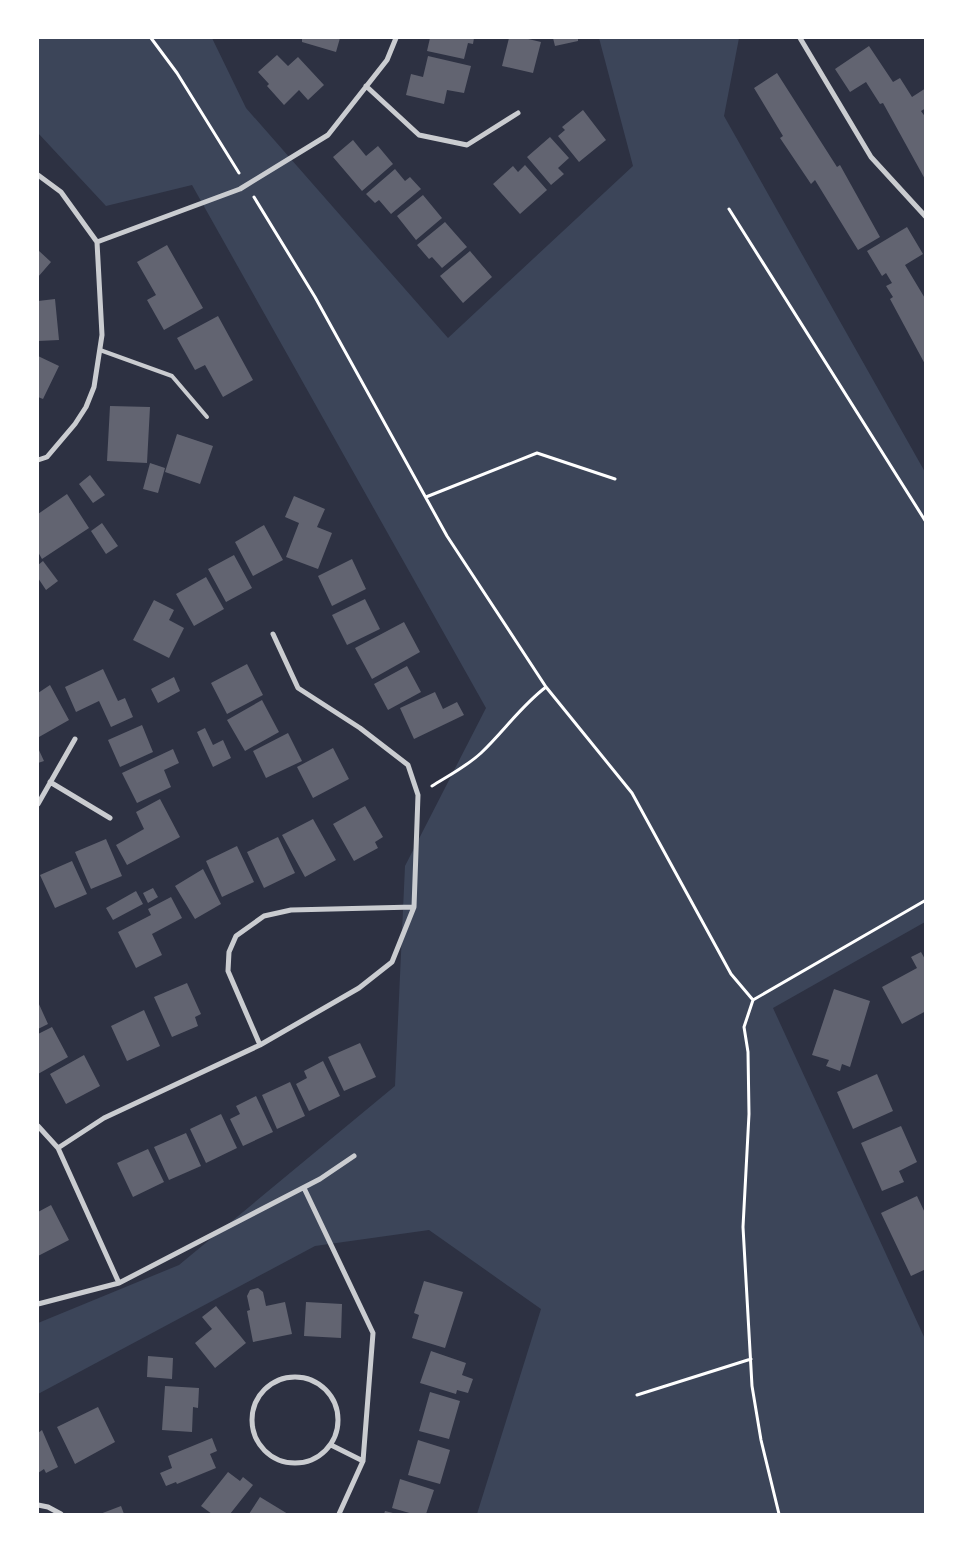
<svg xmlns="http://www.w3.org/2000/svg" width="963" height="1552" viewBox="0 0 963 1552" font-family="Helvetica,sans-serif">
<rect width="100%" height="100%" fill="#2d3142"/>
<path fill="#3c4559" d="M38 38H212L246 108 448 338 633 166 599 38H739L724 116 925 472V922L773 1008 925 1339V1514H477L541 1309 429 1230 315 1246 38 1394V1323L179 1265 395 1086 405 866 486 708 192 185 106 206 38 133Z"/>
<path fill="#626471" d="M302 38H340L336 52 302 42Z
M430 38H474L473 44 468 43 464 59 427 51Z
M509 38H524L541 42 533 73 502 66Z
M553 38H578V41L555 46Z
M869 46 893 82 900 78 912 97 926 88V108L921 111 926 118V181L883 103 880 104 866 82 850 92 835 69Z
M277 55 288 66 298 57 324 85 308 100 299 90 284 105 267 86 269 84 258 72Z
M428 56 471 66 464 93 447 90 444 104 406 95 411 74 423 77Z
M777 73 837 167 840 165 880 237 858 250 815 180 811 184 780 138 783 136 754 88Z
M583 110 606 140 579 162 558 136 565 130 562 127Z
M550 137 569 158 558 168 564 174 551 185 527 157Z
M353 140 366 156 378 146 393 164 362 191 333 157Z
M525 165 547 190 520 214 493 184 513 166 518 172Z
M395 169 405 181 410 177 421 189 391 214 379 200 375 203 366 194Z
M423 195 442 218 416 240 397 216Z
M445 222 467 247 442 268 432 257 429 259 417 245Z
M907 227 923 254 905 265 926 300V366L890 299 893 297 886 286 892 283 886 273 882 276 867 251Z
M167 245 203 308 164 330 147 300 156 295 137 262Z
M38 250 51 262 38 277Z
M470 251 492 277 463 303 440 276Z
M55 299 59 340 38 341V301Z
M218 316 253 380 223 397 205 365 195 370 177 338Z
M38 356 59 366 43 399 38 397Z
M110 406 150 407 147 463 107 461Z
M177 434 213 446 200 484 165 472Z
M150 463 165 468 158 493 143 489Z
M90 475 105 495 93 503 79 484Z
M67 494 89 528 42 559 38 552V514Z
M294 496 325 509 317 527 332 533 318 569 286 557 299 523 285 517Z
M102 523 118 546 106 554 91 531Z
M264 525 283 560 253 576 235 542Z
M234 555 252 588 226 602 208 569Z
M352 559 366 589 332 606 318 576Z
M43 561 58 581 46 590 38 578V565Z
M206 577 224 609 194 626 176 594Z
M365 599 380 629 347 645 332 615Z
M154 600 174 610 169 620 184 628 169 658 133 640Z
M404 622 420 652 372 679 355 648Z
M247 664 263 695 227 714 211 683Z
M407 666 421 692 388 710 374 684Z
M103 669 118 701 125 698 133 717 111 727 99 701 76 712 65 687Z
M174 677 180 691 158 703 151 689Z
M50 685 69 720 39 737 38 693Z
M435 692 443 709 457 702 464 715 414 739 400 708Z
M262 700 279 732 245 751 227 720Z
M142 725 153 752 120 767 108 740Z
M205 728 213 745 223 740 231 758 213 767 197 732Z
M288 733 302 761 266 778 253 751Z
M38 748 44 761 38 763Z
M333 748 349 779 313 798 297 767Z
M173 749 179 763 164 770 171 787 137 803 122 773Z
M160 799 180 837 127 865 116 845 144 829 136 812Z
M365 806 383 837 375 842 378 848 354 861 333 824Z
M313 819 336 860 305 877 282 835Z
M278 837 295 873 264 888 247 852Z
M106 839 122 876 91 889 75 852Z
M237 846 254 882 222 897 206 861Z
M72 861 87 894 55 908 40 875Z
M203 869 221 904 195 919 175 886Z
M153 888 158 897 148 903 143 893Z
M136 891 143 904 113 920 106 908Z
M171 897 182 918 152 934 162 955 136 968 118 932 151 915 148 909Z
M921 952 926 961V1011L902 1024 882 987 917 968 911 957Z
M187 983 201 1014 195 1017 198 1026 172 1037 154 997Z
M834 989 870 1001 850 1067 842 1064 840 1071 826 1066 829 1060 812 1055Z
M38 1002 48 1024 38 1029Z
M144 1010 160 1046 127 1061 111 1026Z
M52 1027 68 1057 38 1074V1034Z
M360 1043 376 1077 344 1091 328 1057Z
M84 1055 100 1086 66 1104 50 1074Z
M323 1061 340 1096 309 1111 296 1084 307 1078 304 1071Z
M877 1074 893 1111 853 1129 837 1092Z
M290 1082 305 1116 277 1129 262 1095Z
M256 1096 273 1132 243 1146 230 1119 240 1114 236 1106Z
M221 1114 237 1148 206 1163 190 1129Z
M901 1126 917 1162 899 1171 904 1182 882 1191 861 1143Z
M186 1133 201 1166 169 1180 154 1147Z
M148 1149 164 1182 133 1197 117 1163Z
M917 1196 926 1215V1269L911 1276 881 1213Z
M51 1205 69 1240 38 1256V1212Z
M424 1281 463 1292 445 1348 412 1338 419 1315 414 1313Z
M258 1288 263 1292 266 1306 285 1302 292 1334 253 1342 247 1311 250 1310 247 1296 250 1290Z
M306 1302 342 1304 341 1338 304 1336Z
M216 1306 246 1343 215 1368 195 1343 212 1329 202 1317Z
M431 1351 466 1363 462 1375 473 1379 468 1393 457 1390 456 1394 420 1383Z
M148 1356 173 1358 172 1379 147 1377Z
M165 1386 199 1388 198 1408 193 1407 192 1432 162 1430Z
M430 1392 460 1401 449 1439 419 1431Z
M98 1407 115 1442 75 1464 57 1427Z
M42 1430 58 1467 46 1473 44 1469 38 1473V1433Z
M212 1438 217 1451 210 1454 216 1468 177 1484 176 1482 166 1486 160 1473 172 1468 168 1456Z
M418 1440 450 1450 440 1484 408 1475Z
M228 1472 240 1481 243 1477 253 1485 230 1514H212L201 1506Z
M400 1479 434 1490 426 1514H413L392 1508Z
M260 1497 288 1514H249Z
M121 1506 124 1514H100Z
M385 1511 397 1514H384Z"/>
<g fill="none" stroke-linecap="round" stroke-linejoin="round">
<path stroke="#fff" stroke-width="3" d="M151 38 177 73 239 173
M254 197 315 297 447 536 546 687 632 793 731 974 753 1000 744 1027 748 1052 749 1114 743 1227 752 1386 761 1440 779 1514
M729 209 926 522
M426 497 537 453 615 479
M432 786C448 776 467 766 481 753 504 731 521 706 546 687
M753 1000 926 900
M637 1395 751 1359"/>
<path stroke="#caccd0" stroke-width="4" d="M100 350 172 376 207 417"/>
<path stroke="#caccd0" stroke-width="5" d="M800 38 871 157 926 217
M366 86 419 135 467 145 518 113
M38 175 61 192 97 242 102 335 94 387 86 407 75 424 47 457 38 460
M97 242 240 189 328 135 387 60 396 38
M50 782 110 818
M38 804 75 739
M260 1045 228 971 229 952 236 936 264 916 291 910 414 907
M38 1126 58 1148 119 1283
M58 1148 104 1118 260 1045 359 988 392 962 414 907 418 795 408 765 360 728 298 688 273 634
M304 1188 373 1333 363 1461 339 1514
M38 1304 119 1283 320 1179 354 1156
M252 1420a43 43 0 1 1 86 0a43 43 0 1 1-86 0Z
M331 1445 363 1461
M38 1505 48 1507 61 1514"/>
</g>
<rect width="963" height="1552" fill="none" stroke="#ffffff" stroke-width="78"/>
</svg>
